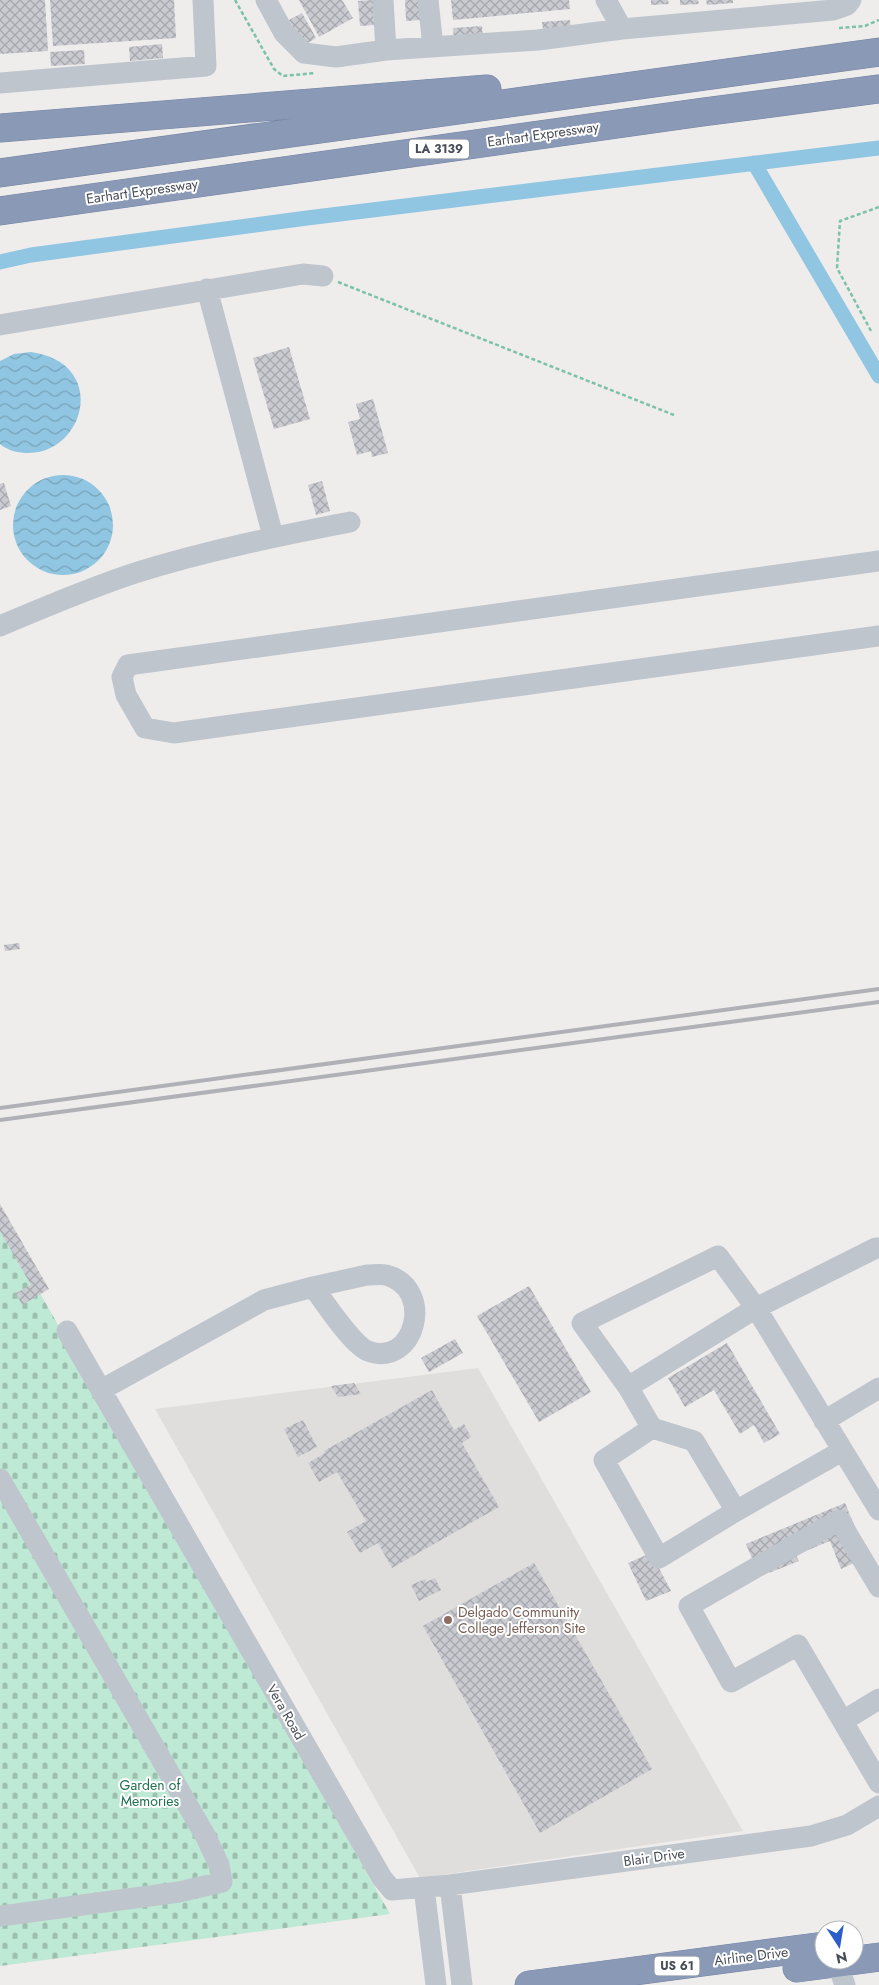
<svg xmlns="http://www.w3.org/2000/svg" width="879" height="1985" viewBox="0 0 879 1985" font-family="Jost,sans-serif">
<defs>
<pattern id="cemetery-stones" width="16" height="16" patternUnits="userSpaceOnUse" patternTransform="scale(1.25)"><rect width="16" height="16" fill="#bee9d4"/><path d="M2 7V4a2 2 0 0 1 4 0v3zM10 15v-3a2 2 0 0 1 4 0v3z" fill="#9cbfaf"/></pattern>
<pattern id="water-waves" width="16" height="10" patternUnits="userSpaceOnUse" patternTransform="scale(1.25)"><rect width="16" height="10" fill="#90c6e1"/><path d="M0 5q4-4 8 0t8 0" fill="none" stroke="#77a3b9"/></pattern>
<pattern id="building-cross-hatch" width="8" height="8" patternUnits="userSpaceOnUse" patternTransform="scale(1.25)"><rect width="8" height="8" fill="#cacbd1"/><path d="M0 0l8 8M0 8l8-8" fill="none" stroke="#a6a7ac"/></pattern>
</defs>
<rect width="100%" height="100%" fill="#efecec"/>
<path fill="#e0dedd" d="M478 1368 743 1831 420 1878 155 1409Z"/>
<path fill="url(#cemetery-stones)" d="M0 1222 390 1914 0 1966Z"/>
<path fill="url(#water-waves)" d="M31 352C42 354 50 356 60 362 101 389 76 453 29 453 19 453 8 451 0 444V361L14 354Z
M13 525a50 50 0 1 1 100 0a50 50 0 1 1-100 0Z"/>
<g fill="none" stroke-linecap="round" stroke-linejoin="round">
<path stroke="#90c6e1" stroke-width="15" d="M754 163 879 376
M0 262 31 255 307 218 879 148"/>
</g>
<path fill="url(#building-cross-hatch)" d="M0 0H45L48 51 0 54Z
M50 0H174L176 38 53 46Z
M299 0H342L353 18 319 37Z
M373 0 374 25 360 26 358 1Z
M405 0H419L421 20 406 21Z
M451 0H569L570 9 453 20Z
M651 0H668L669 4 651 5Z
M680 0H698L699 4 680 5Z
M706 0H733V3L707 5Z
M302 13 316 38 303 46 289 20Z
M570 20 571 33 544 36 542 22Z
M482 26 483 41 454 43 453 28Z
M162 44 163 58 130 61 129 47Z
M84 50 85 64 51 66 50 52Z
M289 347 310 419 274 429 253 358Z
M373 399 388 453 372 457 371 451 357 455 348 422 360 419 356 404Z
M322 481 330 511 316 515 308 485Z
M4 483 11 506 0 510V484Z
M19 943 20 949 5 951 4 945Z
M0 1204 49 1289 22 1305 16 1293 31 1285 0 1231Z
M529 1286 591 1392 539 1422 477 1316Z
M455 1339 463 1353 429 1372 421 1358Z
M727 1343 780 1434 764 1443 754 1425 740 1434 714 1390 685 1407 668 1378Z
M354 1383 361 1394 338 1397 331 1386Z
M432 1390 454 1430 464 1424 471 1437 462 1443 499 1507 392 1568 378 1543 360 1553 347 1532 366 1521 337 1472 319 1482 308 1463 325 1453 324 1451Z
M303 1420 317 1447 298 1457 284 1429Z
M845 1503 869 1561 856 1562 841 1569 830 1541 796 1555 799 1561 769 1573 763 1557 753 1561 746 1544Z
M651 1553 671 1591 646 1601 628 1563Z
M534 1563 652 1769 540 1833 423 1626Z
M435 1578 441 1590 419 1601 411 1585 425 1579 426 1582Z"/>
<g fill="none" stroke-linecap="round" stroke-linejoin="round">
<defs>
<path id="highway" d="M0 128 487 89
M0 173 879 52
M0 211 703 112 879 89
M797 1968 879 1957
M529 1985 824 1946"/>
</defs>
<use href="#highway" stroke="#7484a2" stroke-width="29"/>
<path stroke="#7bc2a8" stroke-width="2.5" stroke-dasharray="4 2.5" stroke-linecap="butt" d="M235 0 274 69 283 76 315 73
M839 28 865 26 879 20
M338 282 674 415
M871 331 837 268 840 221 879 207"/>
<path stroke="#bfc5cd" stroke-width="21" d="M266 0 284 33 304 53 336 57 386 50 538 40 622 29 833 10 847 5 851 0
M383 0 386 50
M428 0 433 47
M606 0 622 29
M0 83 206 66 203 0
M207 289 273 536
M0 325 303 274 323 276
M879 561 128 665 122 677 126 695 145 728 174 733 879 636
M0 626C45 607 89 588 135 573 205 551 278 536 350 522
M367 1275C373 1275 380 1274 386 1275 436 1288 415 1369 368 1351 352 1345 324 1301 313 1287Z
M67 1331 382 1878 392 1890 450 1885 811 1836 847 1825 879 1806
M628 1387 756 1308 876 1248H879
M101 1390 264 1300 313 1287
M824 1421 879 1388
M652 1428 694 1441 736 1511
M842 1451 736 1511 659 1558 604 1460 652 1428 628 1387 582 1323 718 1256 756 1308 879 1510
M0 1479 206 1837 219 1865 222 1882 179 1892 0 1916
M879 1587 839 1520 689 1606 731 1682 798 1645 879 1783
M843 1721 879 1699
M450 1885 462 1985
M424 1888 436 1985
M836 1960 845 1985"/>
<use href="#highway" stroke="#8999b6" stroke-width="28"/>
<path stroke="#afb1b6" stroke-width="4" d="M0 1108 879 989
M0 1120 879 1002"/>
</g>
<circle fill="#8d6e63" stroke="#fff" stroke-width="2" cx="448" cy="1620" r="5"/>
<g text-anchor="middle" stroke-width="4" stroke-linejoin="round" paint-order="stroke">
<g fill="#fff" stroke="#7e8289" stroke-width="1">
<rect x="409" y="139.5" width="60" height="19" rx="4"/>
<rect x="654.5" y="1956.5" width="45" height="19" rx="4"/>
</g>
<g font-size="12" font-weight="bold" fill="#474d57">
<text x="439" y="153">LA 3139</text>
<text x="677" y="1970">US 61</text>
</g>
<g font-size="14" fill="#474d57" stroke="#fff">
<text transform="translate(543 134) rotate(-8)" y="5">Earhart Expressway</text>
<text transform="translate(142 191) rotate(-8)" y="5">Earhart Expressway</text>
<text transform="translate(286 1712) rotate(60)" y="5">Vera Road</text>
<text transform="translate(654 1857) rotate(-8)" y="5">Blair Drive</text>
<text transform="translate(751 1956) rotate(-7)" y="5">Airline Drive</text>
</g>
<g font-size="14" fill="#785e54" stroke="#fff" text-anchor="start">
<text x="458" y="1617">Delgado Community<tspan x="458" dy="16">College Jefferson Site</tspan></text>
</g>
<g font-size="14" fill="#207052" stroke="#fff">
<text x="150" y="1790">Garden of<tspan x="150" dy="16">Memories</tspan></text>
</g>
</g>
<g transform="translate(839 1945) rotate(168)"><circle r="24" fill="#ffffff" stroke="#b5b8bc"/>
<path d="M0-4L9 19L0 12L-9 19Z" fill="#2c5dc8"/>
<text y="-8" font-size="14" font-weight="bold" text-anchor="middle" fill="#474d57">N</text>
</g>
</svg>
